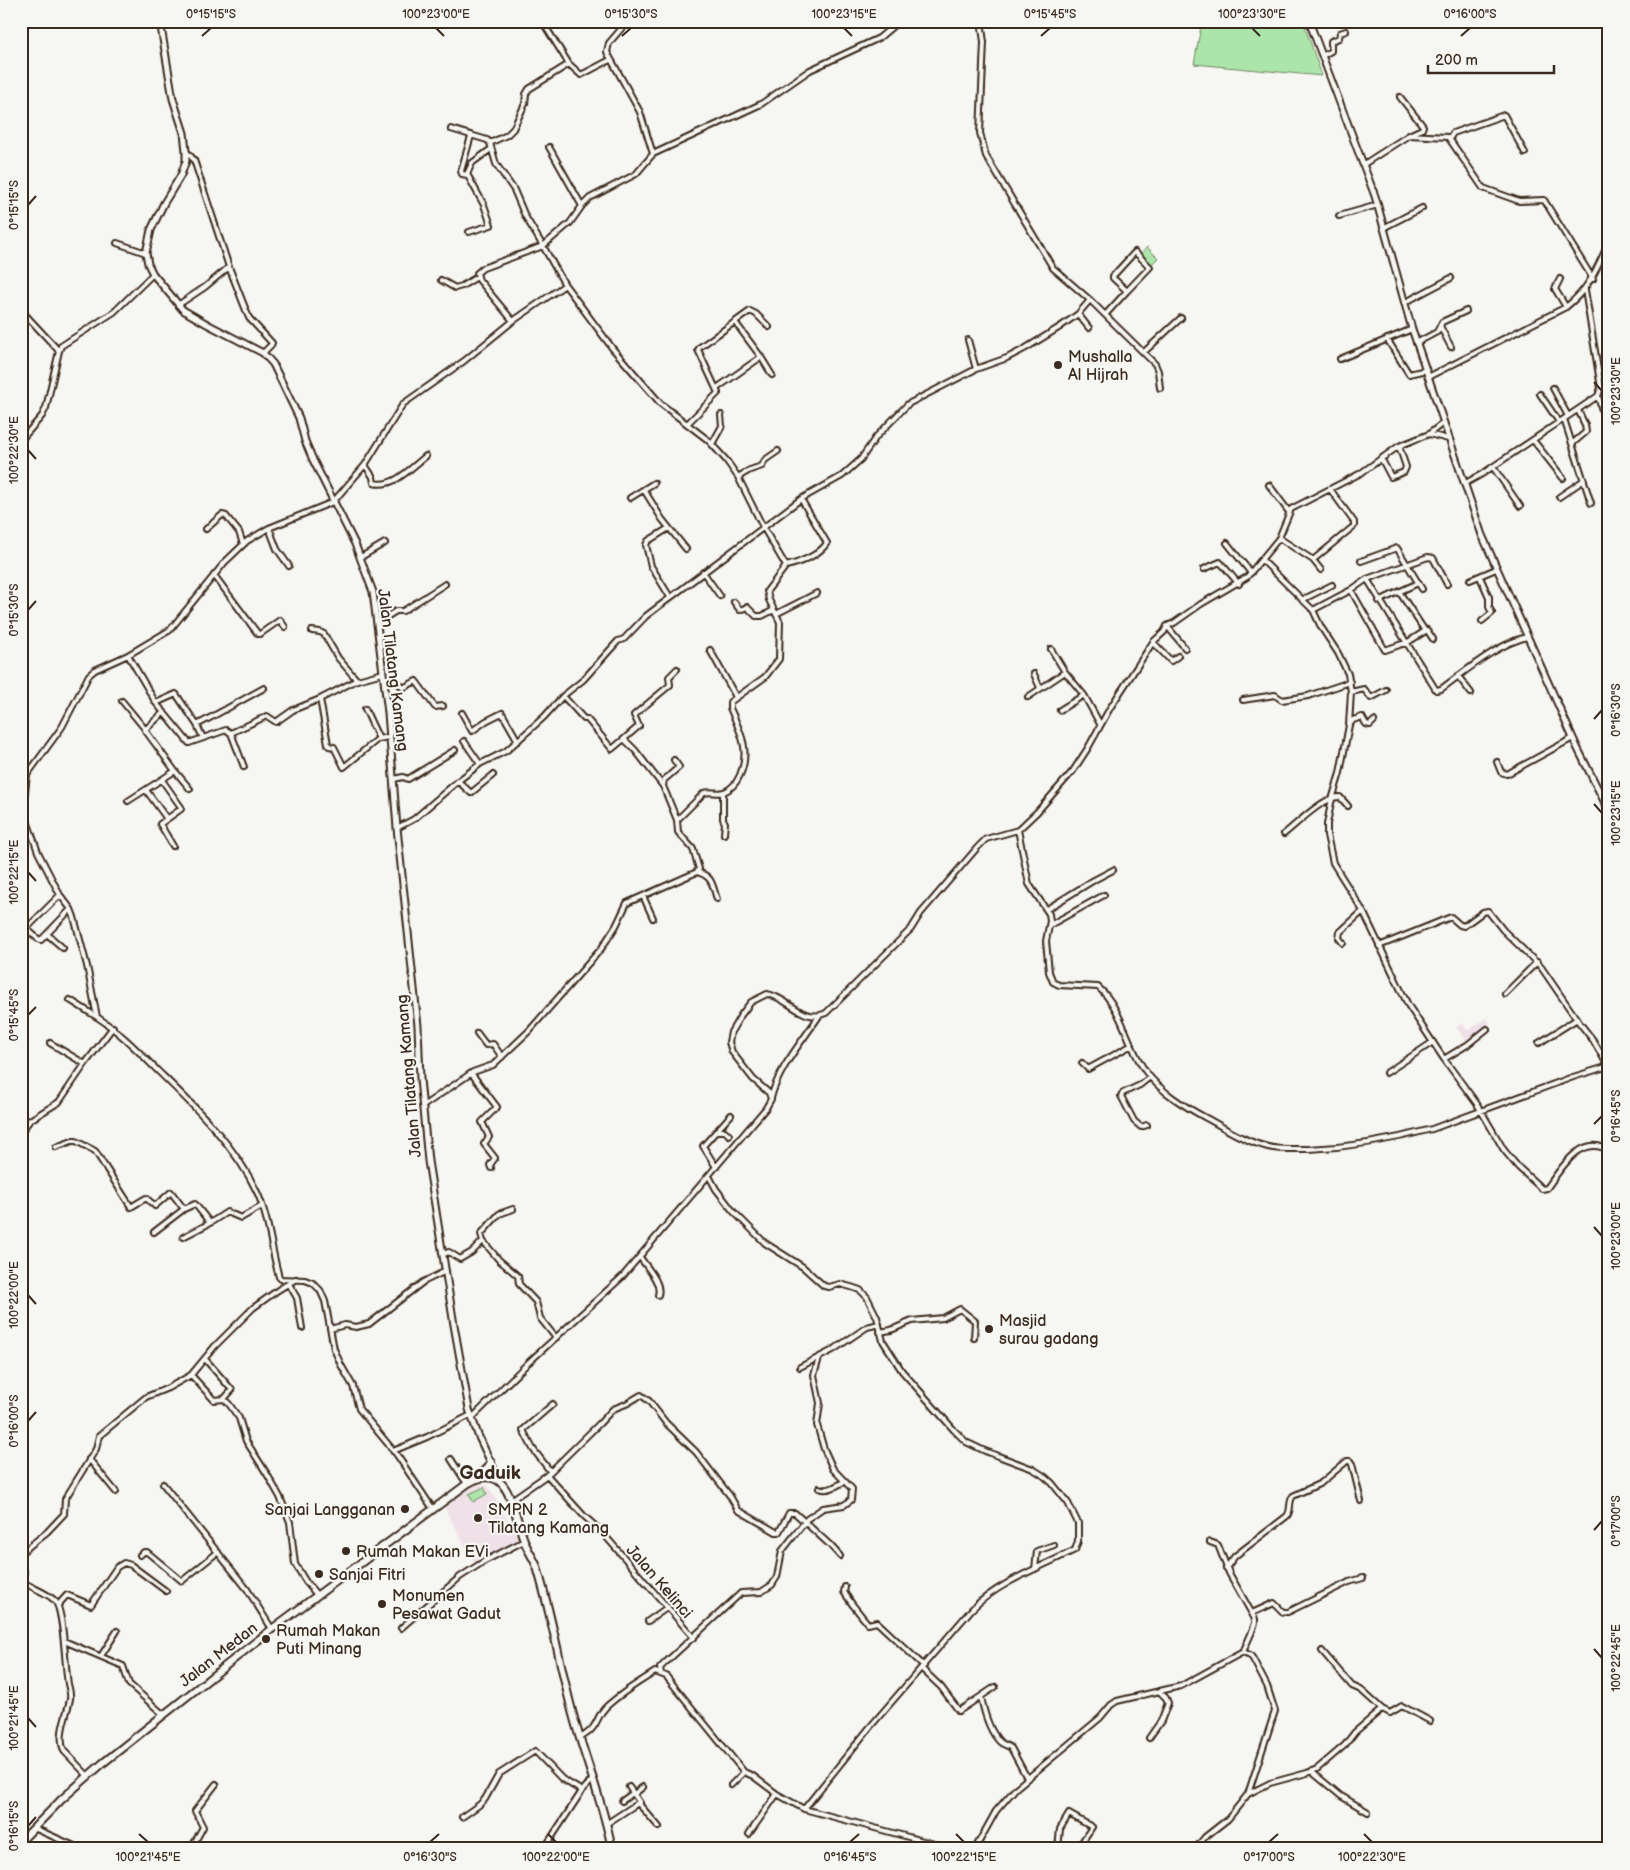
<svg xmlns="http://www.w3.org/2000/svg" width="1630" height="1870" viewBox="0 0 1630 1870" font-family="'Balsamiq Sans',sans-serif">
<rect width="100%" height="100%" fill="#f6f6f2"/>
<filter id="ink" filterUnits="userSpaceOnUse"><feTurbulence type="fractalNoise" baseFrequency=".02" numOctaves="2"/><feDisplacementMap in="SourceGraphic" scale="10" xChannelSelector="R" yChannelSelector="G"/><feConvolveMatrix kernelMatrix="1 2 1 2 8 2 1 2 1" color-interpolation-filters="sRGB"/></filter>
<g filter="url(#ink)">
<path fill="#f0e1e8" d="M1486 1018 1490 1023 1472 1036 1474 1038 1468 1043 1456 1027 1462 1023 1468 1031Z
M478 1484 488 1486 520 1541 476 1566 444 1507 472 1486Z"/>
<path fill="#abe5a9" stroke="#738864" d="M1202 21H1303L1322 76 1194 64Z
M1147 247 1158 258 1152 264 1141 254Z
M484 1487 487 1494 473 1502 469 1494Z"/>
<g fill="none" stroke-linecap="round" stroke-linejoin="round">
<defs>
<path id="street" d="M542 21 569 64
M628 21 609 43 607 52 640 112 653 154 636 174 590 198 582 206 570 223 543 246 565 285 613 349 661 404 708 440 726 460 738 477 763 527 786 566 767 591 769 600 780 622 779 659 765 677 730 702V708C740 731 751 750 740 775 737 782 731 789 724 792 718 794 710 791 704 793L677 820
M1322 56 1331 51V41L1339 38 1340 33 1346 31
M1400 97 1423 126 1422 129 1409 135
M451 129 487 140 491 143
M1450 138 1453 133 1504 115 1525 153
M549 147 582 206
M186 151 194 160 229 267 249 318 272 343 271 345 263 353
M653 154 761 104 810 70 879 38 899 21
M1364 164 1409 135 1448 137 1483 188 1519 201 1544 200 1593 279
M467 175 462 174 461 171 471 136
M1339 216 1378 205
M1385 227 1422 208
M469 232 491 225 484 205 467 174 472 163 491 149
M117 243 146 253
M1560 279 1555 289 1566 307
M441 280 455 288 462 286 477 277
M1090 300 1155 364 1158 371 1160 388
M1404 303 1451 278
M178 305 205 287 229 267
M21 310 59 351
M1078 314 1089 328
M1106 314 1127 291 1113 278V276L1135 252 1150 267 1127 291
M513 321 479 280 477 273 483 268 543 246 525 216 514 190 496 164 490 143 507 135 513 129 525 104 526 94 529 89 569 64 581 75 610 60
M735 322 761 357 772 375
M1440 326 1451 347
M1387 339 1409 374 1426 370
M968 340 976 369
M1416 343 1437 332 1442 322 1466 311
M1144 352 1181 318
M1340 359 1412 329
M1428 377 1566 307C1590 288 1597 268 1609 242
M717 388 761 357
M1553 388 1568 416
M1540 394 1559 422
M1598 396 1607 429
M1564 419 1591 503
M688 423 718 393 700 354 698 350 700 347 750 311 756 314 769 327
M21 427 27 433
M1429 434 1448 439
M21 440 42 416 46 408 59 351 61 346 114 312 153 274
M1533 440 1563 478
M1573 443 1586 432 1585 425 1578 410
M712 444 722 426 721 415
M1381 458 1391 477 1404 472 1406 467 1399 446
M365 465 373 477 374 483C394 488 412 467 426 456
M1493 467 1520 506
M738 477 750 470 762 466 765 460 778 451
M1464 484 1482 474 1598 396 1601 388 1585 290
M1269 485 1289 512
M644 490 662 519 686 549
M1559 497 1584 480
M630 498 654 483
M269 528 277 549 289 566
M669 528 648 541 646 545 651 566 670 597
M206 529 222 515 226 516 239 532 243 544
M1279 538 1313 560 1321 570
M1227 543 1251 573
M361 557 385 543
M1262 560 1313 610 1321 627 1338 653 1348 674 1351 692 1349 725 1340 773 1331 803 1327 824V835L1333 863 1363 911 1408 1005 1444 1059 1477 1104 1504 1150 1518 1167 1542 1189 1547 1188C1560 1170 1582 1132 1609 1151
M1313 560 1354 526V522L1330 489
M1361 561 1397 548 1422 589
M786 566C800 563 819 555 827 543L801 499
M1204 569 1220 562 1239 584
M703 572 720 596
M214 575 258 634H260L280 620 285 627
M1480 577 1489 597V607L1492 613 1482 621
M1367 579 1436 690 1441 689C1466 671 1497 644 1527 637
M1470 580 1496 569
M1351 590 1385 650 1408 642 1427 630 1433 639
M1400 593 1425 631
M1302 600 1332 585
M1379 601 1418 583
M734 602 740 610 747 607 756 616H762L774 610
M1313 610 1351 590 1367 579 1428 557 1433 558 1447 584
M776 614 817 593
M377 623 396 611H403L445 584
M1167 626 1185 648
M312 631 320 632 324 634 338 658 357 680
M1153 642 1171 661 1178 656
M1051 649 1065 672 1084 695 1100 724
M710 650 736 697
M128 655 156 703 189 743 226 730 231 733 235 731 267 716 276 722 293 710 320 699 357 680 383 673
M1034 674 1040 688
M1458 676 1471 693
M384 678H394L403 688 416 681 435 707 443 706
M1351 692 1364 689 1371 698 1386 690
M1028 697 1065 672
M320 699 328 744 329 746 334 747 344 767 378 739 389 737
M1243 700 1275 695 1282 700 1308 696 1350 682
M122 701 145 729
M156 703 176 694 197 725 203 738
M365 709 379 739
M1060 710 1084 695
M164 712 145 730 175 771 190 789
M462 713 472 731 486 721 502 713 518 741
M1351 723 1353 720 1362 717 1366 724 1370 725 1374 721
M197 725 264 688
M231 733 244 767
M624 739 639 726 634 715 670 685 669 677 677 669
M464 741 480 764
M1497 762 1501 772 1507 774 1573 738
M394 779 403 777 408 779 455 750
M162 780 181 807V809L160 824 173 846
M458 781 471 793 493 775
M663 786 664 780 679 767 674 760
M146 790 167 819
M723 792V819L725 823 724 834
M128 801 175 771
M397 828 414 819 458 781 480 764 506 751 544 717 563 696 583 680 618 641 624 639 646 616 801 499 842 476 861 459 876 437 908 404 976 369 1007 358 1026 348 1060 327 1078 314 1090 300 1053 268 986 156 980 133 984 42 981 21
M1018 830 1029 884 1049 914 1050 921 1046 941 1049 972 1053 982 1059 985 1098 987C1123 1009 1127 1046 1146 1072 1161 1092 1184 1106 1206 1118 1225 1128 1246 1142 1268 1147 1281 1150 1295 1149 1309 1149 1351 1147 1392 1140 1432 1129L1573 1077 1609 1066
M1284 834C1297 824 1324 796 1340 797L1348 806
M697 872C713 876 712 885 717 899
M60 895 28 927V930L38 939 41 940 71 909
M643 896 653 918
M1047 909 1094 880 1113 870
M1050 925 1104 895
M47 934 63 948
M1343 943 1339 938 1340 932 1363 911
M1379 946 1451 917 1460 925 1464 926 1483 912 1488 911 1503 930 1541 967 1578 1021 1593 1040 1608 1066
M1505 994 1537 962
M70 1000 97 1017
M477 1033 486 1045 493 1044 502 1057
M50 1043 85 1064
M1539 1043 1577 1019
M1444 1059 1467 1045 1487 1029
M1082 1063 1088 1069 1132 1045
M471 1073 497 1107 482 1122 489 1137 484 1144 495 1158 490 1165 491 1168
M1386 1073 1433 1042
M771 1098C779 1067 802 1042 819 1016
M423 1106 473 1072 493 1065 529 1031 601 949 616 926 627 903 697 872 699 869 693 849 678 832 677 820 663 786 635 750 624 739 612 749 587 719H584L563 696
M1147 1125 1141 1127 1134 1121 1121 1096 1123 1093 1140 1085 1150 1077
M717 1131H725L729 1135
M21 1132 30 1120 59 1102 85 1064 113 1027
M56 1147 72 1141H76L95 1151 131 1207 146 1198 155 1206 171 1192 184 1209 195 1204 210 1223 227 1212 241 1218 262 1206
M716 1167 703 1146 731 1115
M709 1176 716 1189 733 1211 765 1243 803 1267 824 1286 829 1287 840 1284 851 1287 860 1290 867 1297 877 1317 883 1341 902 1371 954 1430 966 1442 985 1451 1033 1469 1044 1476 1052 1483 1068 1503 1078 1523V1541L1075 1550C1041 1567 999 1582 972 1609L870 1727 804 1809
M513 1209 499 1214 481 1234 483 1241 499 1260 518 1276 519 1284 536 1302 540 1318 556 1338
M154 1232 184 1209
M183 1237 210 1223
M443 1254 449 1252 460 1259 472 1252 483 1241
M640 1257C647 1268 662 1283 658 1295
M289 1284 297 1298 302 1328
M330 1329 345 1325 356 1327 369 1324 423 1282 446 1271
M880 1332 891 1330 912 1321 943 1318 960 1309 975 1321 974 1338
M205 1359 232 1390 224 1399
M800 1367 833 1350 867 1327 879 1324
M191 1375 214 1400 224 1399 229 1404 239 1418 246 1441 267 1474 280 1497 290 1522 295 1564 306 1582 317 1595
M472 1418 528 1363 622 1277 766 1108 771 1099 769 1093 753 1079 732 1052 729 1042 731 1032 741 1015 751 1002 767 994C788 997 803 1024 826 1013L911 929 921 913 977 848 986 839 1018 830 1037 812 1073 771 1088 748 1110 708 1153 642 1164 632 1167 626 1174 623 1201 604 1247 577 1279 538 1291 509 1361 473 1399 446 1429 434 1443 423
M393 1451 427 1437 471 1415
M89 1459 116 1492
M451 1459 467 1484
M550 1471 533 1449 523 1430 553 1404
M547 1475 584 1516 601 1531 694 1638
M163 1484 247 1589 272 1629
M819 1488C828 1492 836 1486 845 1481
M510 1501 547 1475 600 1423 613 1409 626 1404 641 1395 649 1401 666 1423 696 1452 730 1496 738 1510 776 1532H779L789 1513H795L830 1545 840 1556
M433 1509 397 1455 359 1409 353 1386 341 1365 334 1349 325 1301 320 1290 313 1283 305 1280 281 1279 279 1277C271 1249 269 1218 257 1192 235 1145 196 1108 159 1072 139 1052 120 1032 97 1017L87 966 74 917 71 909 60 895 38 852 23 809 27 775 62 727 89 675 95 670 128 655 170 630 225 562 247 541 269 528 333 502 365 465 403 404 464 361 513 321 565 285
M21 1553 47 1532 64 1514 65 1499 96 1449 99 1436 146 1397 168 1388 191 1375 215 1346 253 1308 278 1290 296 1279
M140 1555 144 1552H147L182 1581 218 1552
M21 1568 24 1571 23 1581 25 1583C34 1589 48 1593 55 1601 64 1610 65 1669 68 1684 69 1689 71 1693 70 1699 67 1715 57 1735 64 1751L88 1776
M1226 1568 1235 1556 1287 1516C1292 1510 1288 1502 1293 1496L1321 1483 1347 1461H1350L1352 1464 1361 1501
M1035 1569 1037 1551 1054 1545
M845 1587 844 1592 852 1604 868 1624 877 1622 924 1666
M58 1605 67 1595 91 1605 117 1567 124 1563 131 1565 166 1591
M1252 1613 1274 1603 1283 1612H1288L1349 1582 1363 1578
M648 1621 668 1607
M401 1628 460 1577 483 1562 524 1541
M64 1641 123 1666 129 1684 164 1715
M1322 1651 1352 1686 1361 1690 1382 1709
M1243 1652 1250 1655 1253 1659 1267 1686 1275 1711 1248 1794
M101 1656 117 1631
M922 1669 941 1687 959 1711 995 1687
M661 1673 660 1668 665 1663 741 1593 761 1592 772 1585 777 1577 782 1551 807 1519 823 1508 844 1505 851 1500 852 1489 833 1469 824 1449 817 1425 820 1403 814 1375 819 1358
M981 1697C984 1712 989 1731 1000 1742 1003 1745 1007 1745 1011 1748L1027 1778
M580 1738C601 1726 594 1718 607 1706 621 1693 639 1682 655 1672L666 1676 744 1772 753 1776 777 1794 804 1809 953 1849
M1149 1738 1161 1721 1168 1703 1166 1698 1160 1692
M1312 1772 1341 1796 1368 1812
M731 1785 744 1772
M629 1787 640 1803
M634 1794 643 1787
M622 1801 633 1793
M462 1817 479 1805 485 1799 499 1774 535 1751 562 1779 582 1791
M606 1824 638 1803 659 1827
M34 1828 81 1849
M749 1834 777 1794
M191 1849 203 1827 195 1811 216 1784
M544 1849 582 1791 593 1779
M975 1849 996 1811 1016 1788 1100 1718 1111 1705 1117 1701 1181 1686 1243 1652 1251 1634 1255 1623V1619L1229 1573 1218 1545 1210 1542
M1058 1849 1060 1829 1069 1814 1092 1827 1082 1842 1080 1849
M1195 1849 1205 1837 1228 1819 1248 1794 1270 1783 1307 1773 1317 1769 1345 1745 1355 1732 1382 1709 1390 1713 1402 1706 1430 1721"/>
<path id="secondary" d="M160 21 173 99 184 133 186 151V161L181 175 164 203 151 230 146 253 148 264 153 274 183 310 207 324 263 353 273 364 299 418 305 441 313 460 355 544 373 592 388 713 397 828 418 1026 420 1079 428 1161 454 1325 469 1409 478 1435 500 1482
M1309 21 1375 196 1412 329 1482 535 1577 747 1609 811"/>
<path id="highway" d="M476 1478 486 1470 491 1462
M21 1841 62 1799 103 1763 272 1629 467 1484C477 1478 492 1473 502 1484 513 1496 518 1525 524 1540 527 1550 534 1558 537 1567 551 1613 559 1661 571 1707 583 1755 603 1801 612 1849"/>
</defs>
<use href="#street" stroke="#3b2a1e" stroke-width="8"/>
<use href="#secondary" stroke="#3b2a1e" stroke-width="9"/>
<use href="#highway" stroke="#3b2a1e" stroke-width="10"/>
<use href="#street" stroke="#f6f6f2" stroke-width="4"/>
<use href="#secondary" stroke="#f6f6f2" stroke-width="5"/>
<use href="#highway" stroke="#f6f6f2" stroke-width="6"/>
</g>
</g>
<path fill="none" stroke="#3b2a1e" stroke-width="2" d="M436 28 444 36M844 28 852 36M1252 28 1260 36M202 36 211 28M622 36 631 28M1041 36 1050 28M1461 36 1470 28M28 205 36 196M1594 382 1602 391M28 450 36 459M28 610 36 601M1594 719 1602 710M1594 804 1602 813M28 872 36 881M28 1015 36 1007M1594 1124 1602 1116M1594 1227 1602 1236M28 1295 36 1304M28 1421 36 1412M1594 1530 1602 1521M1594 1649 1602 1658M28 1718 36 1727M28 1826 36 1817M139 1834 148 1842M548 1834 556 1842M956 1834 964 1842M1364 1834 1372 1842M430 1842 439 1834M850 1842 859 1834M1269 1842 1278 1834"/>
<g fill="#3b2a1e" stroke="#f6f6f2" stroke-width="2">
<circle cx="1058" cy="365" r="5"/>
<circle cx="989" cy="1329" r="5"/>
<circle cx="405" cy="1509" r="5"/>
<circle cx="478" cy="1518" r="5"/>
<circle cx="346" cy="1551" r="5"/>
<circle cx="319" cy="1574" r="5"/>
<circle cx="382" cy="1604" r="5"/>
<circle cx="266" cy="1639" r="5"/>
</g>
<g text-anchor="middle" stroke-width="4.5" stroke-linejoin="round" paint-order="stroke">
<g font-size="16" fill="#3b2a1e" stroke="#f6f6f2" text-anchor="start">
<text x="1068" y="362">Mushalla<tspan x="1068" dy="18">Al Hijrah</tspan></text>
<text x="999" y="1326">Masjid<tspan x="999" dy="18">surau gadang</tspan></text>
<text x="395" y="1515" text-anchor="end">Sanjai Langganan</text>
<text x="488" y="1515">SMPN 2<tspan x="488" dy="18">Tilatang Kamang</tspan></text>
<text x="356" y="1557">Rumah Makan EVi</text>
<text x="329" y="1580">Sanjai Fitri</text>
<text x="392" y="1601">Monumen<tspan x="392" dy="18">Pesawat Gadut</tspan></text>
<text x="276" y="1636">Rumah Makan<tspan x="276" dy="18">Puti Minang</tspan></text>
</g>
<g font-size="16" fill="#3b2a1e" stroke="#f6f6f2">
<text transform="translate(394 670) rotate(83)" y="6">Jalan Tilatang Kamang</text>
<text transform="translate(408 1076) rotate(-95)" y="6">Jalan Tilatang Kamang</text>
<text transform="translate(660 1581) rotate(49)" y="6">Jalan Kelinci</text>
<text transform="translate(218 1654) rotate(-38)" y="6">Jalan Medan</text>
</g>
<g font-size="19" font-weight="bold" fill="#3b2a1e" stroke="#f6f6f2">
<text x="490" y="1479">Gaduik</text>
</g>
</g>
<rect width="1630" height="1870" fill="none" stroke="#f6f6f2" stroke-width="55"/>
<path d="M1428 65v8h126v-8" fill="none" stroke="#3b2a1e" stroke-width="2.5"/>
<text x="1435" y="65" font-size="15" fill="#3b2a1e" stroke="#f6f6f2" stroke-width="4" paint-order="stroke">200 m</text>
<rect x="28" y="28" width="1574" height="1814" fill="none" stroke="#3b2a1e" stroke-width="2"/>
<g font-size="12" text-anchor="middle" fill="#3b2a1e">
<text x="211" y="18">0°15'15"S</text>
<text x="436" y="18">100°23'00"E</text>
<text x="631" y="18">0°15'30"S</text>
<text x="844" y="18">100°23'15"E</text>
<text x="1050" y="18">0°15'45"S</text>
<text x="1252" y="18">100°23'30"E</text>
<text x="1470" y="18">0°16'00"S</text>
<text transform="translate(14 205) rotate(-90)" y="4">0°15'15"S</text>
<text transform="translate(1616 391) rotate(-90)" y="4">100°23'30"E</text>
<text transform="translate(14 450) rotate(-90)" y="4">100°22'30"E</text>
<text transform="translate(14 610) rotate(-90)" y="4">0°15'30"S</text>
<text transform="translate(1616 710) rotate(-90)" y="4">0°16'30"S</text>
<text transform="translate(1616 813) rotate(-90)" y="4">100°23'15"E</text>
<text transform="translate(14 872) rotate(-90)" y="4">100°22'15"E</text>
<text transform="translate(14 1015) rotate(-90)" y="4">0°15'45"S</text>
<text transform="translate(1616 1116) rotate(-90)" y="4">0°16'45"S</text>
<text transform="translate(1616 1236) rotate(-90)" y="4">100°23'00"E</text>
<text transform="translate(14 1295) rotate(-90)" y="4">100°22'00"E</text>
<text transform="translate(14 1421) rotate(-90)" y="4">0°16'00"S</text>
<text transform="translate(1616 1521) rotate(-90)" y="4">0°17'00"S</text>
<text transform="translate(1616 1658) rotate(-90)" y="4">100°22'45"E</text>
<text transform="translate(14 1718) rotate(-90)" y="4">100°21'45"E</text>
<text transform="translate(14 1826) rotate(-90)" y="4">0°16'15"S</text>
<text x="148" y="1861">100°21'45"E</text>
<text x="430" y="1861">0°16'30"S</text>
<text x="556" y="1861">100°22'00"E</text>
<text x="850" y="1861">0°16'45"S</text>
<text x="964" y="1861">100°22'15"E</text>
<text x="1269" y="1861">0°17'00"S</text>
<text x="1372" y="1861">100°22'30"E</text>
</g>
</svg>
